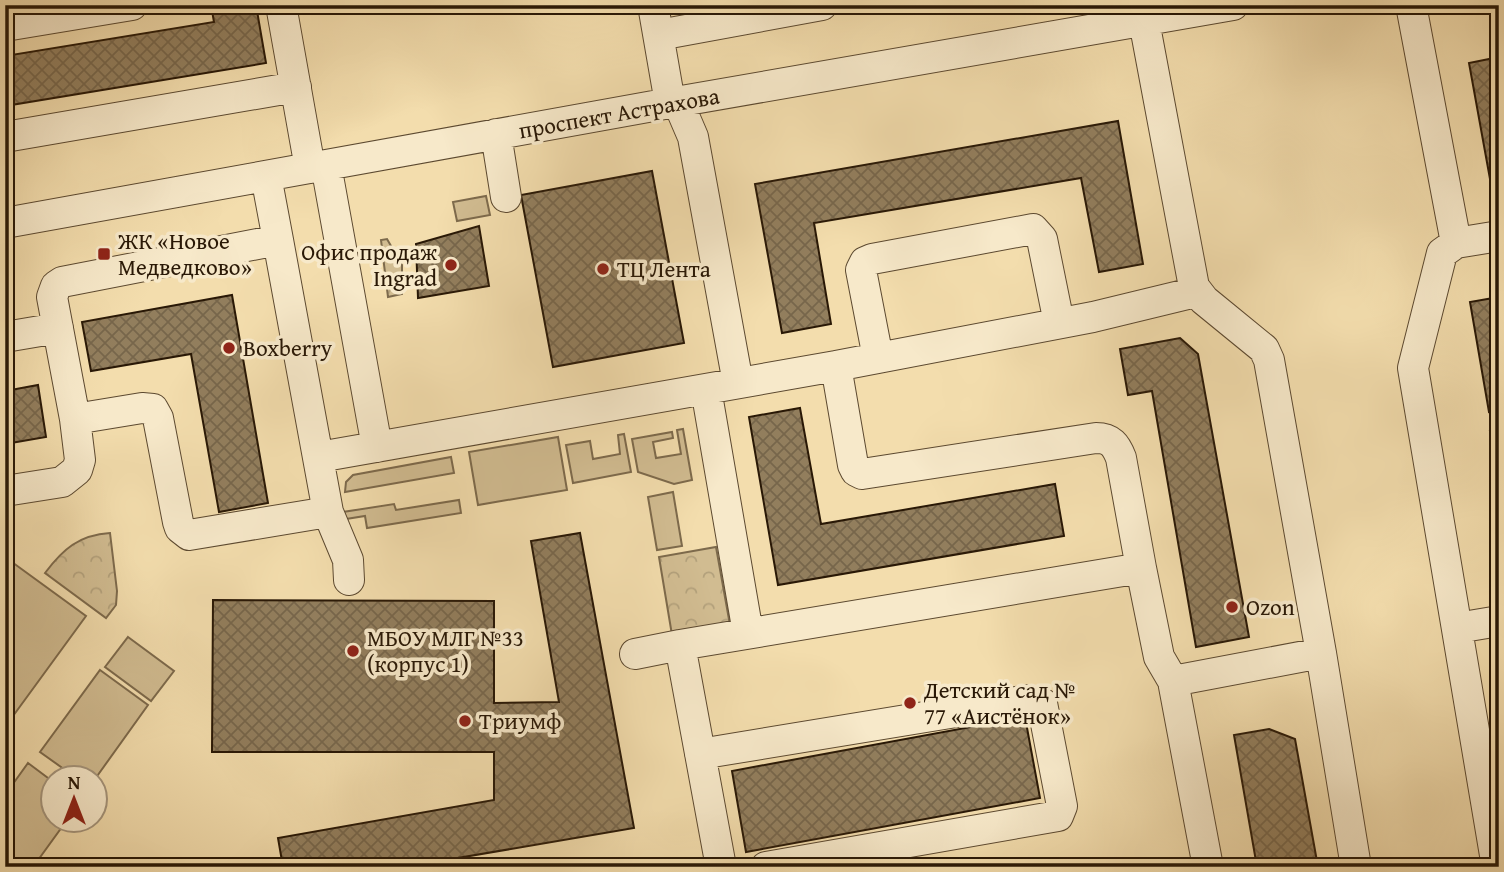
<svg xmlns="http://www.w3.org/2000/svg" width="1504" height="872" viewBox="0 0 1504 872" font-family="'Gentium Book Plus',serif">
<defs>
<pattern id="park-crowns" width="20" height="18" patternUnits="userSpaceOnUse" patternTransform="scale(1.75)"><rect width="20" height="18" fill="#d1bc91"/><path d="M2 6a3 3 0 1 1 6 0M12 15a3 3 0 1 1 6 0" fill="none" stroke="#b3a17c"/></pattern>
<pattern id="building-cross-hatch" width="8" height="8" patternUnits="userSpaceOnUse" patternTransform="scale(1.75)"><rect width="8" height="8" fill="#927e5d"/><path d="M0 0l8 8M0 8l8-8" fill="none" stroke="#77664b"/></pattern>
</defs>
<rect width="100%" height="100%" fill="#f3ddad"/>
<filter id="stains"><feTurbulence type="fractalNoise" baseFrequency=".00286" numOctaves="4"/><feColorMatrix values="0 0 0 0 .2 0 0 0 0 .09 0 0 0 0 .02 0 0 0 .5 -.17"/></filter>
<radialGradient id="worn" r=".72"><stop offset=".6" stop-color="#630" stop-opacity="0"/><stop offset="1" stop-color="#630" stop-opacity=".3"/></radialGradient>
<path fill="#d1bc91" stroke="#7d6a4c" stroke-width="2" d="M486 196 490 215 457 221 453 202Z
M683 429 692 480 674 484 638 472 632 439 672 432 673 438 653 442 656 458 681 454 677 430Z
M624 434 631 472 573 483 566 445 590 441 593 459 620 454 618 435Z
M558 437 567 490 478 505 469 452Z
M451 457 454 473 345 492 346 482 353 475Z
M673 492 682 546 657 550 648 497Z
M459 500 461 513 367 528 365 516 340 520 343 512 394 504 396 510Z
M5 557 86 616 5 727Z
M128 637 174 671 151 701 105 667Z
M100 670 148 705 95 779 75 777 40 752Z
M28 763 52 781V820H67L33 867H5V795Z"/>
<path fill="url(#park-crowns)" stroke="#7d6a4c" stroke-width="2" d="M387 239 402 265V294L388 297 381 240Z
M110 533 117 591 116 605 106 618 45 573C63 549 79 535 110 533Z
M716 547 730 625 672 635 659 557Z"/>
<path fill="url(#building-cross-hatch)" stroke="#291806" stroke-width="2" d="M211 5H256L266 63 5 106V56L214 22Z
M1499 57V188L1492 190 1469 63Z
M1118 121 1143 264 1099 272 1081 178 814 223 831 324 782 333 755 184Z
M652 171 684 343 553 367 521 195Z
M479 226 489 286 418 298 416 244Z
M232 295 268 503 219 512 191 354 91 371 82 322Z
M1499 297V410L1489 412 1470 302Z
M1180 338 1198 354 1249 637 1196 647 1152 391 1128 395 1120 349Z
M38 385 46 437 5 444V391Z
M800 408 821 524 1055 484 1064 536 778 585 749 417Z
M1499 430V480L1490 431Z
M580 533 634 828 405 867H283L278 838 494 800V752H212L213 600 494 601V703L559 702 531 541Z
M1025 717 1040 798 746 852 732 771Z
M1269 729 1295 739 1318 867H1257L1234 735Z"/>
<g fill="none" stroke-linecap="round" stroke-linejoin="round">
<defs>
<path id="minor" d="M281 5 310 168
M653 5 670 103
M1411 5 1456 243
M5 26 132 5
M659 35 822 5
M678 102 693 137 738 383
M496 134 506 197
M5 137 296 87
M326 165 377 447
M266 176 278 240
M5 223 670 103 1233 5
M5 337 58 328
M878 358 861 270 865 262 872 259 1033 229 1042 239 1059 323
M836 366 1093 317 1196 292
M706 389 748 633
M319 457 836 366 853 465 856 471 862 474 1096 438C1111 438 1116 445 1121 458L1141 568 680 645 721 867
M5 491 62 482 77 470 80 460 75 419 52 297 56 286 62 282 278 240 328 512 189 535 180 528 178 522 158 418 153 409 142 408 75 419
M328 512 348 560 349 580
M1141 568 1159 657 1173 681 1321 653 1269 360 1264 349 1204 300 1194 287 1144 21
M1457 628 1499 621
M1321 653 1356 867
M635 654 680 645
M1173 681 1208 867
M700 754 1029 700 1042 703 1062 806 1058 816 766 867
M1497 867 1413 368 1442 253 1456 243 1499 236"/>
</defs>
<use href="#minor" stroke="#5c4930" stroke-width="32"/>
<use href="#minor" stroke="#f7e9ca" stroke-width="30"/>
</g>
<g fill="#8f2418" stroke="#f7e9ca" stroke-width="2.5">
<rect x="97" y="247" width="14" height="14" rx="3.5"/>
<circle cx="451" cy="265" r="7"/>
<circle cx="603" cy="269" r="7"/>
<circle cx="229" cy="348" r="7"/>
<circle cx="1232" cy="607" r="7"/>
<circle cx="353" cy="651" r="7"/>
<circle cx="910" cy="703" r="7"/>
<circle cx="465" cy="721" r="7"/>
</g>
<g text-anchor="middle" stroke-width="7" stroke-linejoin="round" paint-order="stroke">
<g font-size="23" fill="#291806" stroke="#f7e9ca">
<text transform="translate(619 113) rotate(-10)" y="8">проспект Астрахова</text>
</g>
<g font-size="23" fill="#291806" stroke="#f7e9ca" text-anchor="start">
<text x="118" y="249">ЖК «Новое<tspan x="118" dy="26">Медведково»</tspan></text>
<text x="437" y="260" text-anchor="end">Офис продаж<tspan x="437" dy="26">Ingrad</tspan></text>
<text x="617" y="277">ТЦ Лента</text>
<text x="243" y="356">Boxberry</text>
<text x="1246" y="615">Ozon</text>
<text x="367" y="646">МБОУ МЛГ №33<tspan x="367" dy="26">(корпус 1)</tspan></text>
<text x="924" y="698">Детский сад №<tspan x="924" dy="26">77 «Аистёнок»</tspan></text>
<text x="479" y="729">Триумф</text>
</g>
</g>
<rect width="1504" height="872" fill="none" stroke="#f3ddad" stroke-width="28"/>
<rect x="7" y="7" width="1490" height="858" fill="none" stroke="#291806" stroke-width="3.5"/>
<rect x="14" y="14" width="1476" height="844" fill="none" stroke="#291806" stroke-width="2"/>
<g transform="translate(74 799)"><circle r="33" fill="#f7e9ca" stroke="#a5957c" stroke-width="2"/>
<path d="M0-5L12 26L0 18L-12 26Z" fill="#8f2418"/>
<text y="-10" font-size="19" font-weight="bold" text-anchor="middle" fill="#291806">N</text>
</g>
<rect width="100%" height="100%" filter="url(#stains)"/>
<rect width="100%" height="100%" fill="url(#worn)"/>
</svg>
